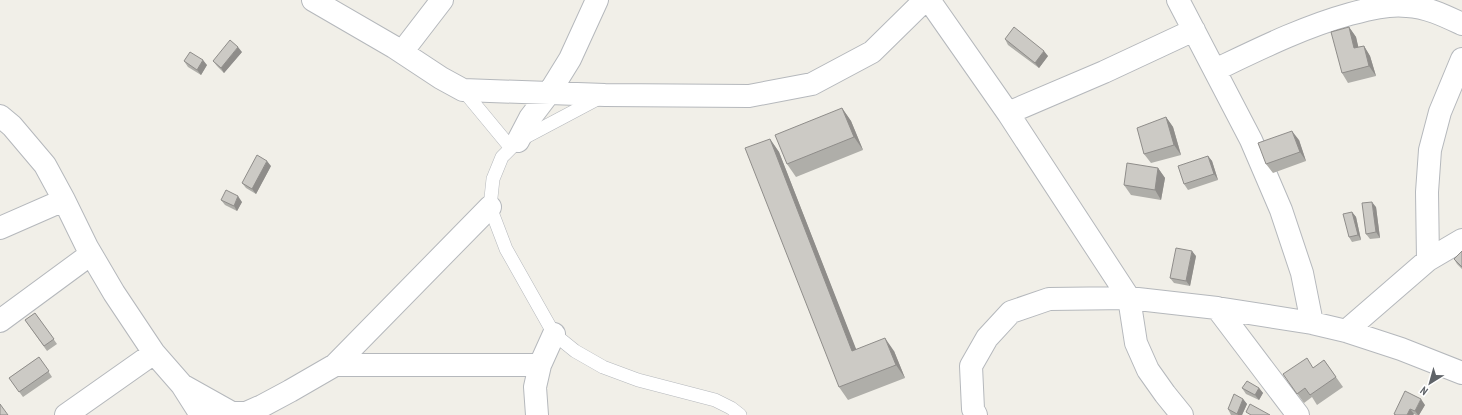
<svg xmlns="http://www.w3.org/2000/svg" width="1462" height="415" viewBox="0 0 1462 415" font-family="'PT Sans Narrow',sans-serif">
<rect width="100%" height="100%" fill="#f1efe8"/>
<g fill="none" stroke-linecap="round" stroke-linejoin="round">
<defs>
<path id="lane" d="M463 90 511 148
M601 97 518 141 502 157 493 179 490 207 506 249 554 334 575 351 603 367 638 380 715 400 731 408 740 415"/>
<path id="street" d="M313 0 394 47 441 78 463 90 605 95 749 96 812 84 872 52 925 0
M929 0 1008 113 1129 298 1136 343 1148 370 1165 394 1182 415
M1178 0 1251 140 1281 210 1302 273 1312 323
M402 52 442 0
M1215 70C1259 49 1303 27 1350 14 1369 9 1388 4 1407 6 1427 7 1445 16 1462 24
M1008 113 1104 72 1194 30
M0 116 12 126 45 165 64 200 87 247 114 293 154 353 182 385 201 415
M518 141 530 118 549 93 570 59 597 0
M0 228 64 200
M1428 260 1427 192 1430 150 1440 112 1462 59
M1217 308 1298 415
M0 321 91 254
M1346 331 1428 260 1462 240
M335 365H540
M182 385 232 413H246L262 406 290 391 335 365 490 207
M66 415 154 353
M537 415 535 387 540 365 554 334
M976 415 973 409 971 366 987 338 1011 312 1049 299 1129 298 1217 308 1312 323 1346 331 1401 349 1462 373"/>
</defs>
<use href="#lane" stroke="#b5b8bc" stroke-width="14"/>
<use href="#street" stroke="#b5b8bc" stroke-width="24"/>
<use href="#lane" stroke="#fff" stroke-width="13"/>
<use href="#street" stroke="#fff" stroke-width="22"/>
</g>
<path fill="#afaea9" d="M1349 27 1356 37 1358 47 1364 46 1370 56 1376 76 1348 83 1342 73Z
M1005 39 1048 56 1039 68 1008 45Z
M242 52 224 73 217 66 213 61Z
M184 61 207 65 201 75 188 67Z
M842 108 851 121 863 150 796 177 787 164Z
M1166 117 1173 127 1181 155 1151 163 1144 154Z
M770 139 779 152 856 350 894 351 905 378 848 400 839 387Z
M1299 140 1306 161 1273 173 1266 164Z
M1208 156 1212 161 1218 180 1188 190 1184 184Z
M271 166 256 194 246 188 242 183Z
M1158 168 1165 178 1161 200 1131 195 1124 185Z
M221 200 242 202 237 211 225 205Z
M1376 207 1380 238 1370 239 1366 234Z
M1352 212 1356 217 1361 240 1352 242 1349 237Z
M1462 251V269L1457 264 1454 259Z
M1196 256 1190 286 1174 283 1170 278Z
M35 313 57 344 47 351 25 320Z
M39 357 52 377 23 397 9 378Z
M1324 360 1343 387 1317 405 1312 397 1304 403 1283 374 1313 368Z
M1242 388H1259L1263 393 1259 400 1246 394Z
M1243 399 1247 404 1242 415H1231L1228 409Z
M1425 405 1419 415H1416L1414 414 1413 415H1394V414Z"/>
<path fill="#8f8d8a" d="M1349 27 1356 37 1361 58 1354 48Z
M1364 46 1370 56 1376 76 1369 66Z
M238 47 242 52 224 73 221 68Z
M1044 51 1048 56 1039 68 1035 63Z
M203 60 207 65 201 75 197 70Z
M842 108 851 121 863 150 854 137Z
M1166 117 1173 127 1181 155 1174 145Z
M1292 131 1299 140 1306 161 1300 152Z
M770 139 779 152 862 364 852 351Z
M1208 156 1212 161 1218 180 1214 174Z
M267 161 271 166 256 194 252 189Z
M1158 168 1165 178 1161 200 1155 190Z
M238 196 242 202 237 211 234 206Z
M1372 202 1376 207 1380 238 1376 232Z
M1352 212 1356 217 1361 240 1358 235Z
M1192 251 1196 256 1190 286 1186 281Z
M885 338 894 351 905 378 896 365Z
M1259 388 1263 393 1259 400 1255 395Z
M1243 399 1247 404 1242 415H1238L1237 414Z
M1421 399 1425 405 1419 415H1418L1415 411Z
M1410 409 1414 414 1413 415H1407Z"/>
<path fill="#cccac5" stroke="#8f8d8a" d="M1014 27 1044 51 1035 63 1005 39Z
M1349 27 1354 48 1364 46 1369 66 1342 73 1331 32Z
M230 40 238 47 221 68 213 61Z
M190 52 203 60 197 70 184 61Z
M842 108 854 137 787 164 775 135Z
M1166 117 1174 145 1144 154 1137 128Z
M1292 131 1300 152 1266 164 1258 143Z
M770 139 852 351 885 338 896 365 839 387 745 148Z
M257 155 267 161 252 189 242 183Z
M1208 156 1214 174 1184 184 1178 166Z
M1127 163 1158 168 1155 190 1124 185Z
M226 190 238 196 234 206 221 200Z
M1372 202 1376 232 1366 234 1362 203Z
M1352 212 1358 235 1349 237 1343 214Z
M1176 248 1192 251 1186 281 1170 278Z
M1462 251V267L1454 259Z
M35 313 54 339 44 346 25 320Z
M39 357 49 371 19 392 9 378Z
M1307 358 1313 368 1324 360 1336 377 1310 395 1305 388 1297 394 1283 374Z
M1247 381 1259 388 1255 395 1242 388Z
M1405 391 1421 399 1415 411 1410 409 1407 415H1396L1394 414Z
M1234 394 1243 399 1237 414 1228 409Z
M0 404 8 415H0Z
M1250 404 1270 415H1251L1246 412Z"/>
<g transform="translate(1430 383) rotate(217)" stroke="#ffffff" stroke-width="3" paint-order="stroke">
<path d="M0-3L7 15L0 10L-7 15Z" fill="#5f6368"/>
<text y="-6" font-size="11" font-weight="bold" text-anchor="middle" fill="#5f6368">N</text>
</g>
</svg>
